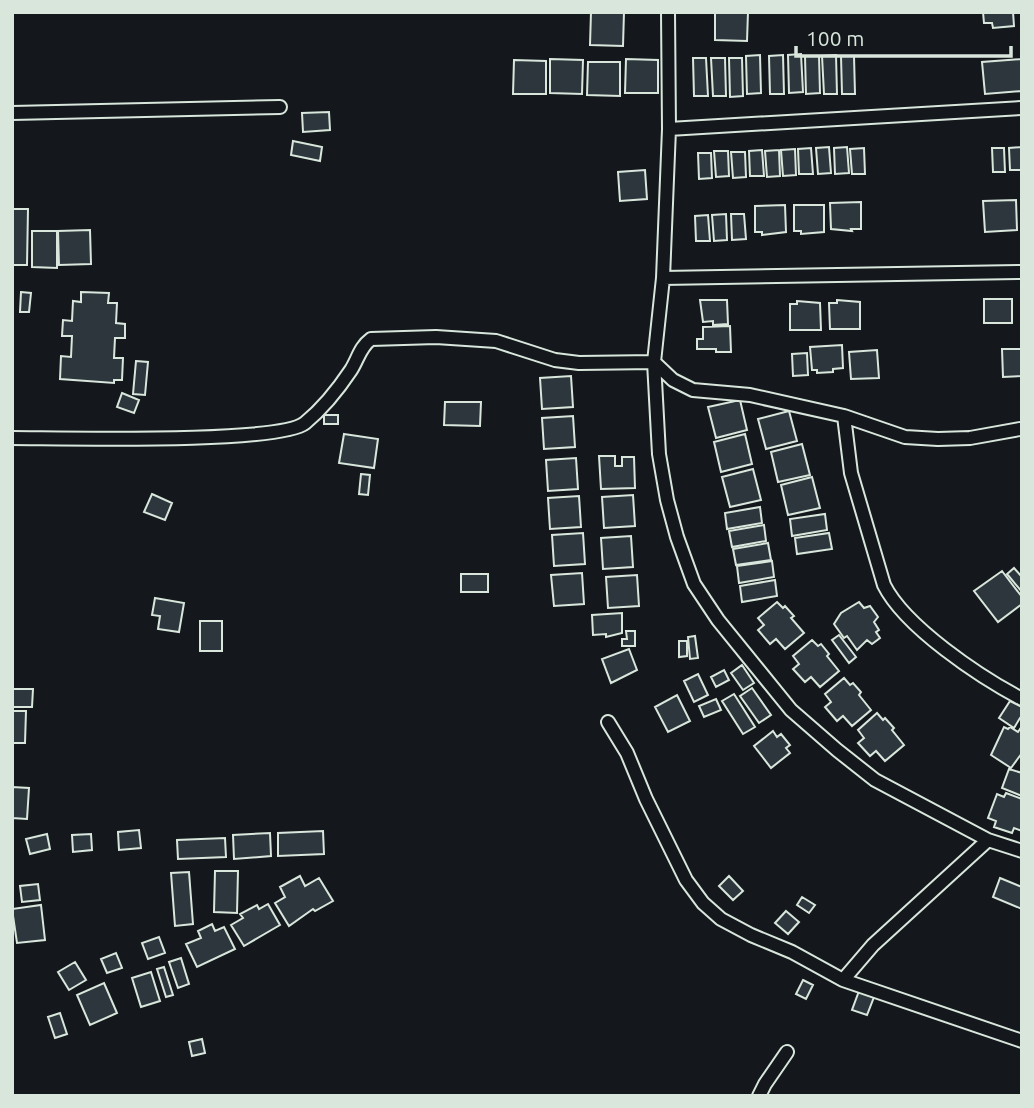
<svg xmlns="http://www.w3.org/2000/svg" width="1034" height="1108" viewBox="0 0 1034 1108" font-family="Ubuntu,sans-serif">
<rect width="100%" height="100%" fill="#14181c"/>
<path fill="#2c363c" stroke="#d8e6dc" stroke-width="2" d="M591 12H624L623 46 590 45Z
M715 12H748L747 41 715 40Z
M983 12H1013L1014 26 993 28 992 23H984Z
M801 54 803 92 789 93 788 55Z
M760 55 761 93 747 94 746 56Z
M783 55 784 94H770L769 56Z
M836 55 837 94H824L822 56Z
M805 56H819L820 93 806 94Z
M841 56H854L855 94H842Z
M693 58H706L708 96H694Z
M711 58H725L726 96H713Z
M729 58H742L743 96 730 97Z
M550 59 583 60 582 94 550 93Z
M626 59 658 60V93H625Z
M1022 59V91L985 94 982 62Z
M514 60 546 61V94H513Z
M588 62H620V96L587 95Z
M329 112 330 130 303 132 302 113Z
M293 141 322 147 320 161 291 155Z
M829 147 831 173 818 174 816 148Z
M847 147 849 173 835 174 834 148Z
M1022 147V170H1010L1009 148Z
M811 148 813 174H799L798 149Z
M864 148 865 174H852L850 149Z
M992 148H1004L1005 172H993Z
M795 149 796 175 783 176 781 150Z
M762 150 764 176H750L749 151Z
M779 150 780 176 767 177 765 151Z
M714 151H728L729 176 716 177Z
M731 152H745L746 177 733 178Z
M698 153H711L712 178 699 179Z
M645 170 647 199 620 201 618 172Z
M1016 200 1017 230 985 232 983 201Z
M861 202V229H851L852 231 831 229 830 203Z
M785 205 786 232 762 235V232H755V206Z
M794 205H824V232L801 234V231H794Z
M12 209H28L27 265H12Z
M726 214 727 240 714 241 712 215Z
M731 214H744L746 239 732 240Z
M708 215 710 241H696L695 216Z
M90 230 91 264 59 265 58 231Z
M32 231H57V268L32 267Z
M21 292 31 293 29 312H20Z
M81 292 109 293 108 303H117L116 323 125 324V338H115L114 358H123L122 380H114V383L60 379 61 356 71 357 72 336H62L63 320 72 321 73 301 81 302Z
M984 299H1012V323H984Z
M700 300H727L728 324 713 325V321L703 322Z
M837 300 860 302V329H830L829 303H837Z
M797 301 820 303 821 330H790V304H797Z
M730 326 731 352H716V349H697V339H703V327Z
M842 345 843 368 833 369V372L817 373V370H812L810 347Z
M1002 349H1022V376L1003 377Z
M877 350 879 378 851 379 849 352Z
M807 353 808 375 793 376 792 354Z
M136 361 148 362 145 395 133 394Z
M571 376 573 407 542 409 540 378Z
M122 393 139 400 134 413 117 407Z
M740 400 747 430 716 438 708 407Z
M445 402H481L480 426 444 425Z
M789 411 797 441 766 449 758 419Z
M324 415H338V424H324Z
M573 416 575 447 544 449 542 418Z
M344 434 378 439 374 468 339 463Z
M745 434 752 464 721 472 714 442Z
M802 444 810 475 778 482 771 452Z
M599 456H615V466H622V457H634L635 488 601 489Z
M576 458 578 489 548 491 546 460Z
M753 469 761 500 730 507 722 477Z
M361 474 370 475 368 495 359 494Z
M812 477 820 508 788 515 781 485Z
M152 494 172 503 165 520 144 512Z
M633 495 635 526 604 528 602 497Z
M579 496 581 527 550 529 548 498Z
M760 507 762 523 727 529 725 513Z
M825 514 827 530 792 536 790 519Z
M764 525 766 541 732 547 729 531Z
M583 533 585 564 554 566 552 535Z
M829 533 832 549 797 554 795 538Z
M631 536 633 567 603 569 601 538Z
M768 543 771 560 736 565 733 549Z
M772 561 774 577 739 583 737 566Z
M1014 568 1022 577V592L1007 574Z
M1002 571 1022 597V604L998 622 974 591Z
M582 573 584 604 554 606 551 575Z
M461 574H488V592H461Z
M637 575 639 606 608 608 606 577Z
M775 580 777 596 742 602 740 586Z
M155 598 184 603 179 632 158 629 160 616 152 615Z
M777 602 783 608 785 606 794 616 791 618 804 633 785 649 776 639 770 644 758 630 764 625 758 618Z
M859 602 864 608 870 606 878 617 874 622 879 630 876 632 880 638 872 644 867 640 857 650 847 636 844 638 834 624 841 613Z
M622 613V633L606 637V634L593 635 592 615Z
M200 621H222V651H200Z
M626 631H635V646H622V639H627Z
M839 635 856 657 849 663 832 640Z
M695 636 698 658 690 659 688 637Z
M812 640 818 646 821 644 829 654 827 656 839 671 820 687 811 677 805 682 793 669 799 664 793 656Z
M679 641H687V656L679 657Z
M629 649 637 670 611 683 602 659Z
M742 665 754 683 743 690 731 673Z
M724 670 729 680 716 687 711 677Z
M698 674 708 695 694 702 684 681Z
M844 678 850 685 853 683 861 692 859 695 871 710 852 726 843 716 837 721 825 707 831 702 825 694Z
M752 688 771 715 759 723 740 696Z
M13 689H33L32 707H12Z
M734 694 755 727 743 734 722 701Z
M677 695 690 721 668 732 655 707Z
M716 699 721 710 704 717 699 706Z
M1010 701 1022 707V719L1020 718 1014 728 999 718Z
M12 711H26L25 743H12Z
M877 713 883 720 885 718 894 728 892 730 904 745 885 761 876 751 870 756 858 743 864 738 858 730Z
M1022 726V753L1011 768 991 755 1004 727 1008 729 1010 727 1018 732Z
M773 731 777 737 781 734 790 745 786 748 790 753 771 768 754 746Z
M1009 769 1022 773V796L1002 788Z
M12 787 29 788 27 819 12 818Z
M1006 793 1022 799V831L1014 828 1012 833 994 827 996 821 988 818 997 794 1004 797Z
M139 830 141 848 119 850 118 832Z
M323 831 324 854 278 856V833Z
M270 833 271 856 234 859 233 835Z
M47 834 50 849 30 854 26 839Z
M91 834 92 850 73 852 72 835Z
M225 838 226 857 178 859 177 840Z
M215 871H238L237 913 214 912Z
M189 872 193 924 175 926 171 873Z
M300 876 305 886 319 878 333 901 315 911 313 909 289 926 275 903 285 897 280 887Z
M729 876 743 891 733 900 719 886Z
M1000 878 1022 887V909L993 897Z
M38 884 40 900 22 902 20 886Z
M802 897 815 905 809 913 797 905Z
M268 904 280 925 244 946 231 925 243 918 240 914 257 905 259 909Z
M41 905 45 940 17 943 12 909Z
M786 911 799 922 788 934 775 923Z
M212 924 215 931 224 927 235 949 197 967 186 944 201 938 198 931Z
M159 937 165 953 148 959 142 943Z
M116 953 122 968 107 973 101 959Z
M181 958 189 984 178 988 169 962Z
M75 962 86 980 69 990 58 972Z
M164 967 173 995 166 997 157 969Z
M151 972 160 1001 141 1007 132 978Z
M803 980 813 985 806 999 796 994Z
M104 983 117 1013 90 1025 77 995Z
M859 991 874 997 867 1015 852 1010Z
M60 1013 67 1034 55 1038 48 1017Z
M202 1039 205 1053 192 1056 189 1042Z"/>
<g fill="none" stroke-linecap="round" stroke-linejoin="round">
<defs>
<path id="minor" d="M668 12 669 129 663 278 654 362 659 454 667 500 677 537 694 584 718 620 791 710 837 750 875 780 988 840 1022 851
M12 113 280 107
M669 129 1022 108
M663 278 1022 272
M844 416 851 473 884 585C905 627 980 677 1022 699
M12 438C59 438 279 444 305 423 322 409 339 388 351 370 358 359 360 347 371 339L436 337 496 341 555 360 579 363 654 362 673 380 693 390 750 395 844 416 905 437 938 439 970 438 1020 429
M608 722 627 753 646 799 686 880 703 903 721 919 751 935 792 952 843 980 1022 1041
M843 980 873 945 988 840
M759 1096 765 1084 787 1052"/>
</defs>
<use href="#minor" stroke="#d8e6dc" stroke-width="16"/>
<use href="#minor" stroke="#14181c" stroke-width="12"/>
</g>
<rect width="1034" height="1108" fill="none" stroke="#d8e6dc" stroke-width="28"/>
<path d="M796 46v10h215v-10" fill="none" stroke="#d8e6dc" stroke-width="3.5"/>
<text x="806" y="46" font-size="21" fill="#d8e6dc" stroke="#14181c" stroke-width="5" paint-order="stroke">100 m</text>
</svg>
